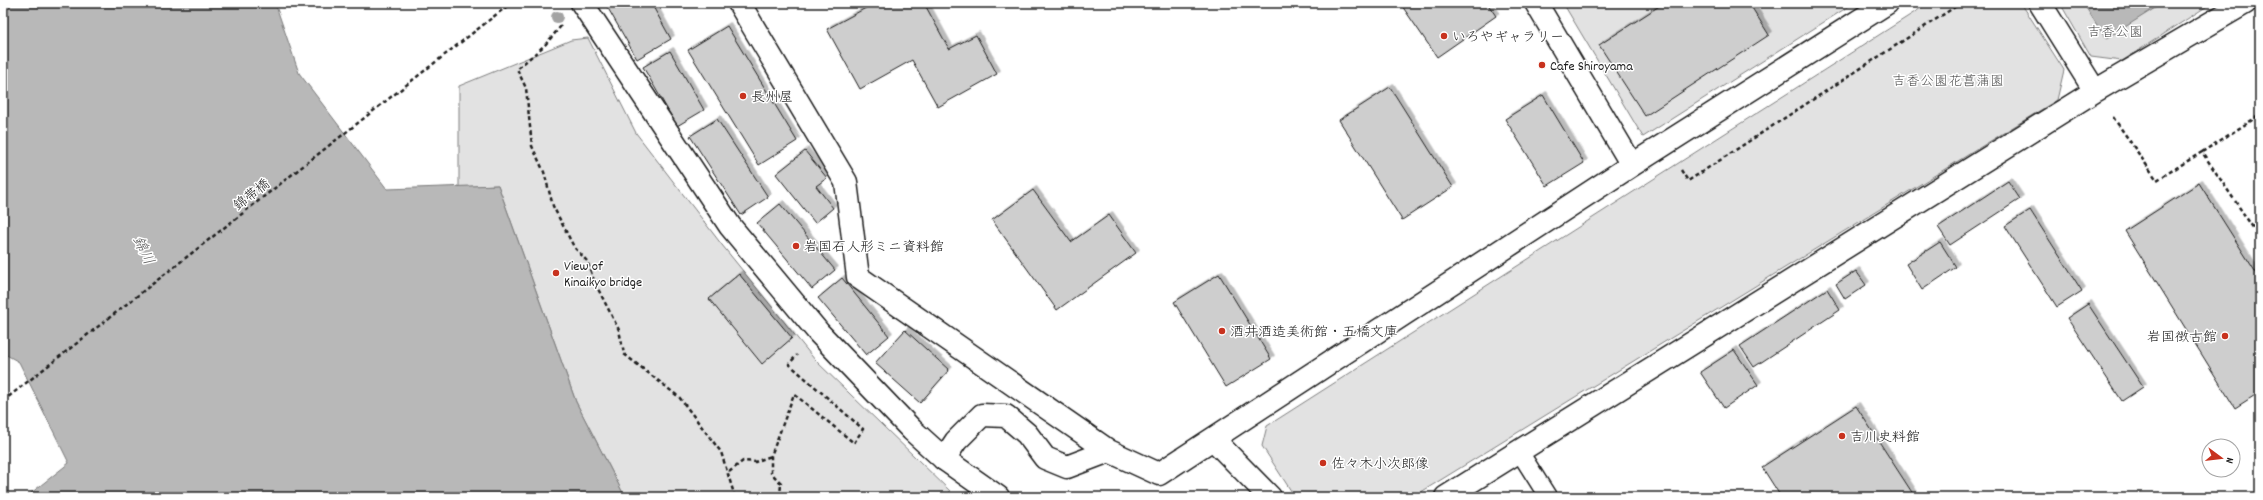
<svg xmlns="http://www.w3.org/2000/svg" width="2263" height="500" viewBox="0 0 2263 500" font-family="Dekko,'Klee One',sans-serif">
<defs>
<filter id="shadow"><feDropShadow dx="3.5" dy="-3.5" stdDeviation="0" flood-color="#0004"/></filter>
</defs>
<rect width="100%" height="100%" fill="#fff"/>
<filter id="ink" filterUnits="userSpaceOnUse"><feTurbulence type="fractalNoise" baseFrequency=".025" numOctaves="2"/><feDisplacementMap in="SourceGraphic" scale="8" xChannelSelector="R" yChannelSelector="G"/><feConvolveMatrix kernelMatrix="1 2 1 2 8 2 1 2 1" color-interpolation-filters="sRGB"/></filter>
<g filter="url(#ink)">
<path fill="#e2e2e2" stroke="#7f7f7f" d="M1563 3H1854L1643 137Z
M1929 3H2021L2064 70 2057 100 1413 497H1295L1262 446 1267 426Z
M2060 3H2212L2122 61 2091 57Z
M588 38 636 133 722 245 815 360 950 491V497H625L576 402 498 185 459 187V86L571 40Z"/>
<path fill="#b8b8b8" stroke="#7a7a7a" d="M3 3H275L299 73 387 189 498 185 576 402 625 497H26L69 463 19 362 3 353Z
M2083 3H2163L2106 39Z"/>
<path fill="#cecece" stroke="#1c1c1c" filter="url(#shadow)" d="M605 3H651L671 39 637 59Z
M875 3H924L949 49 976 35 997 74 938 107 912 60 860 89 827 29Z
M1400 3H1487L1496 16 1437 57Z
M1664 3H1749L1769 35 1645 116 1599 45Z
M727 26 797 141 759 165 688 50Z
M670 51 704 110 677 126 643 67Z
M1390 87 1453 187 1402 220 1339 120Z
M1543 95 1584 163 1547 186 1505 119Z
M717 119 768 197 741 215 690 136Z
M805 151 827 178 816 186 833 208 815 223 776 174Z
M2008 181 2020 199 1950 245 1938 227Z
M2199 183 2260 279V392L2235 408 2125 231Z
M1033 190 1071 242 1109 215 1136 253 1057 310 992 220Z
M780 204 835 270 812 289 757 223Z
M2030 210 2082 291 2057 307 2005 226Z
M1940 242 1956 267 1922 290 1906 264Z
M1856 271 1866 285 1845 299 1836 284Z
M739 274 792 338 762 364 709 299Z
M1219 274 1271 359 1226 387 1174 302Z
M842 278 889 336 866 355 818 298Z
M1827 289 1840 310 1754 367 1740 346Z
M2088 304 2143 387 2122 401 2067 318Z
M905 330 949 370 920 403 875 363Z
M1734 350 1758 385 1724 408 1700 372Z
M1856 406 1915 497H1781L1762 467Z"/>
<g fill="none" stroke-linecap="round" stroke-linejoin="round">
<defs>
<path id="lane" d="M1519 451 1548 497"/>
<path id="street" d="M582 3 730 226 819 333 912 430 944 459 956 441 982 415 1006 416 1027 434 1045 458 1067 467 1109 451
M739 3 846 182 858 277 1109 451 1159 474 1632 165 1887 3
M1536 3 1632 165
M2040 3 2095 91
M1213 439 1270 497
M1446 497 2095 91 2245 3"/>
<path id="secondary" d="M944 459 998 497"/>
</defs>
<use href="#lane" stroke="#1c1c1c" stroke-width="20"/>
<use href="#street" stroke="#1c1c1c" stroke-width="25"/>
<use href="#secondary" stroke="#1c1c1c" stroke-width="25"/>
<path stroke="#1c1c1c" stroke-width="2.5" stroke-dasharray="4 3" stroke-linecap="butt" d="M561 26 545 45 517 69 526 88 532 146 544 172 553 206 574 247 587 261 595 283 619 330 624 354 679 397 721 452 735 497
M2113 117 2157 180 2202 152 2260 238
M2202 152 2260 115
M1681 170 1688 181 1961 3
M3 401 511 3
M729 472 743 461 755 462 771 456
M780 497 781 483 771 473V456L794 394 854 443 863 429 789 364 797 355"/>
<use href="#lane" stroke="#fff" stroke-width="17"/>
<use href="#street" stroke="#fff" stroke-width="22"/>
<use href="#secondary" stroke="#fff" stroke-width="22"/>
</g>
<circle fill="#a3a3a3" cx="557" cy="17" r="6"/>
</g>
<g fill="#c8321e" stroke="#fff" stroke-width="1.5">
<circle cx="1444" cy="36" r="4"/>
<circle cx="1542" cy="65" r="4"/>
<circle cx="743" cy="96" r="4"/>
<circle cx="796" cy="246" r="4"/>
<circle cx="556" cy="273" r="4"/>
<circle cx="1222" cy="331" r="4"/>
<circle cx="2225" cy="336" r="4"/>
<circle cx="1842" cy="436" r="4"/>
<circle cx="1323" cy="463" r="4"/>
</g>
<g text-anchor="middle" stroke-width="3" stroke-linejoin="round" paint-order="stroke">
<g font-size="14" fill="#575757" stroke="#fff">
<text x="2115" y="36">吉香公園</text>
<text x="1948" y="85">吉香公園花菖蒲園</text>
</g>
<g font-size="14" fill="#1c1c1c" stroke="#fff" text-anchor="start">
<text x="1452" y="41">いろやギャラリー</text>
<text x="1550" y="70">Cafe Shiroyama</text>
<text x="751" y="101">長州屋</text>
<text x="804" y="251">岩国石人形ミニ資料館</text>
<text x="564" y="270">View of<tspan x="564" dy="16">Kinaikyo bridge</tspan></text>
<text x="1230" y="336">酒井酒造美術館・五橋文庫</text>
<text x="2217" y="341" text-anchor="end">岩国徴古館</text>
<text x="1850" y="441">吉川史料館</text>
<text x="1331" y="468">佐々木小次郎像</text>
</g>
<g font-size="14" fill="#1c1c1c" stroke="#fff">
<text transform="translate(251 194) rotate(-38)" y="5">錦帯橋</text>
</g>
<g font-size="15" font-style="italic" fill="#5a5a5a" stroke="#fff">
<text transform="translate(144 250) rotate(64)" y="5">錦川</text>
</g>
</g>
<rect width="2263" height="500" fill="none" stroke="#fff" stroke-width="16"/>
<rect x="8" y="8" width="2247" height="484" fill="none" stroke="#1c1c1c" stroke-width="1.5" filter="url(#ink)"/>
<g transform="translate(2221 458) rotate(105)"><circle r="19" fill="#ffffff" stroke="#a4a4a4"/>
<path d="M0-3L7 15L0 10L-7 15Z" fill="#c8321e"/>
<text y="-6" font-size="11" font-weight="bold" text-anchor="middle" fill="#1c1c1c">N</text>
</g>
</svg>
